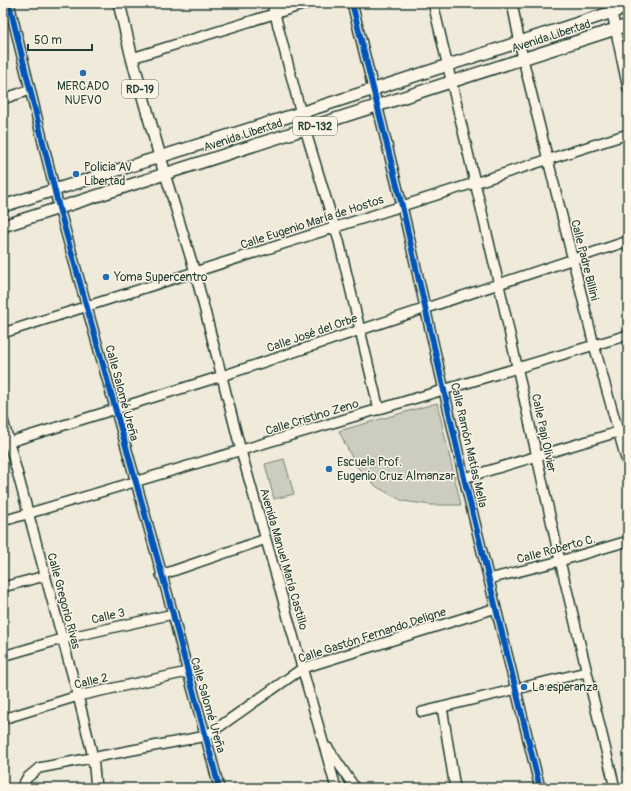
<svg xmlns="http://www.w3.org/2000/svg" width="631" height="791" viewBox="0 0 631 791" font-family="Pangolin,sans-serif">
<rect width="100%" height="100%" fill="#efeada"/>
<filter id="ink" filterUnits="userSpaceOnUse"><feTurbulence type="fractalNoise" baseFrequency=".025" numOctaves="2"/><feDisplacementMap in="SourceGraphic" scale="8" xChannelSelector="R" yChannelSelector="G"/><feConvolveMatrix kernelMatrix="1 2 1 2 8 2 1 2 1" color-interpolation-filters="sRGB"/></filter>
<g filter="url(#ink)">
<path fill="#cccdbf" stroke="#76857a" d="M437 403 461 505H431L403 501 377 487 356 466 339 431Z
M284 459 294 494 274 499 265 464Z"/>
<g fill="none" stroke-linecap="round" stroke-linejoin="round">
<defs>
<path id="minor" d="M9 3 59 208 173 614C187 673 205 730 219 788
M272 3 305 129 339 241 379 410
M352 3 402 206 464 478 540 788
M433 3 499 285 560 561 615 788
M512 3 523 59 594 345 628 466
M610 3 628 89
M132 58 309 3
M3 99 30 90
M165 174 195 272 241 451 336 788
M3 333 628 134
M3 420 78 696 93 757 96 788
M3 444 222 376 628 241
M464 478 628 429
M3 521 628 335
M161 575 266 539
M489 579 560 561 628 541
M3 587 45 576
M3 656 62 639 173 614
M442 707 455 788
M422 712 586 672
M3 719 78 696 187 672
M328 748 355 788
M21 788 27 778 39 768 206 736 303 668 496 608"/>
<path id="major" d="M119 3 132 58 165 174
M3 206 300 113 628 7
M3 226 628 25"/>
</defs>
<use href="#minor" stroke="#1f3d34" stroke-width="12"/>
<use href="#major" stroke="#1f3d34" stroke-width="14"/>
<use href="#minor" stroke="#fcf5e5" stroke-width="9"/>
<use href="#major" stroke="#fcf5e5" stroke-width="11"/>
<defs>
<path id="cycleway" d="M9 3 59 208 173 614C187 673 205 730 219 788
M352 3 402 206 464 478 540 788"/>
</defs>
<use href="#cycleway" stroke="#fcf5e5" stroke-width="8"/>
<use href="#cycleway" stroke="#0057b8" stroke-width="6"/>
</g>
</g>
<g fill="#1f6fb2" stroke="#fcf5e5" stroke-width="1.5">
<circle cx="83" cy="73" r="4"/>
<circle cx="76" cy="174" r="4"/>
<circle cx="106" cy="277" r="4"/>
<circle cx="329" cy="469" r="4"/>
<circle cx="524" cy="687" r="4"/>
</g>
<g text-anchor="middle" stroke-width="3" stroke-linejoin="round" paint-order="stroke">
<g fill="#fcf5e5" stroke="#617469" stroke-width="1">
<rect x="122" y="80" width="36" height="18" rx="3"/>
<rect x="293" y="117" width="44" height="18" rx="3"/>
</g>
<g font-size="11" font-weight="bold" fill="#1f3d34">
<text x="140" y="93">RD-19</text>
<text x="315" y="130">RD-132</text>
</g>
<g font-size="12" fill="#1f3d34" stroke="#fcf5e5">
<text transform="translate(551 36) rotate(-18)" y="4">Avenida Libertad</text>
<text transform="translate(243 135) rotate(-18)" y="4">Avenida Libertad</text>
<text transform="translate(312 222) rotate(-18)" y="4">Calle Eugenio María de Hostos</text>
<text transform="translate(585 260) rotate(76)" y="4">Calle Padre Billini</text>
<text transform="translate(312 333) rotate(-19)" y="4">Calle José del Orbe</text>
<text transform="translate(122 393) rotate(75)" y="4">Calle Salomé Ureña</text>
<text transform="translate(312 417) rotate(-17)" y="4">Calle Cristino Zeno</text>
<text transform="translate(544 433) rotate(78)" y="4">Calle Papi Olivier</text>
<text transform="translate(469 445) rotate(77)" y="4">Calle Ramón Matías Mella</text>
<text transform="translate(556 549) rotate(-15)" y="4">Calle Roberto C.</text>
<text transform="translate(284 559) rotate(74)" y="4">Avenida Manuel María Castillo</text>
<text transform="translate(64 601) rotate(75)" y="4">Calle Gregorio Rivas</text>
<text transform="translate(108 616) rotate(-13)" y="4">Calle 3</text>
<text transform="translate(372 635) rotate(-18)" y="4">Calle Gastón Fernando Deligne</text>
<text transform="translate(91 681) rotate(-13)" y="4">Calle 2</text>
<text transform="translate(208 705) rotate(74)" y="4">Calle Salomé Ureña</text>
</g>
<g font-size="12" fill="#1f3d34" stroke="#fcf5e5" text-anchor="start">
<text x="83" y="90" text-anchor="middle">MERCADO<tspan x="83" dy="14">NUEVO</tspan></text>
<text x="84" y="171">Policia AV<tspan x="84" dy="14">Libertad</tspan></text>
<text x="114" y="281">Yoma Supercentro</text>
<text x="337" y="466">Escuela Prof.<tspan x="337" dy="14">Eugenio Cruz Almanzar</tspan></text>
<text x="532" y="691">La esperanza</text>
</g>
</g>
<rect width="631" height="791" fill="none" stroke="#fcf5e5" stroke-width="16"/>
<rect x="8" y="8" width="615" height="775" fill="none" stroke="#1f3d34" stroke-width="1.5" filter="url(#ink)"/>
<path d="M28 44v6h64v-6" fill="none" stroke="#1f3d34" stroke-width="2"/>
<text x="34" y="44" font-size="12" fill="#1f3d34" stroke="#fcf5e5" stroke-width="3" paint-order="stroke">50 m</text>
</svg>
